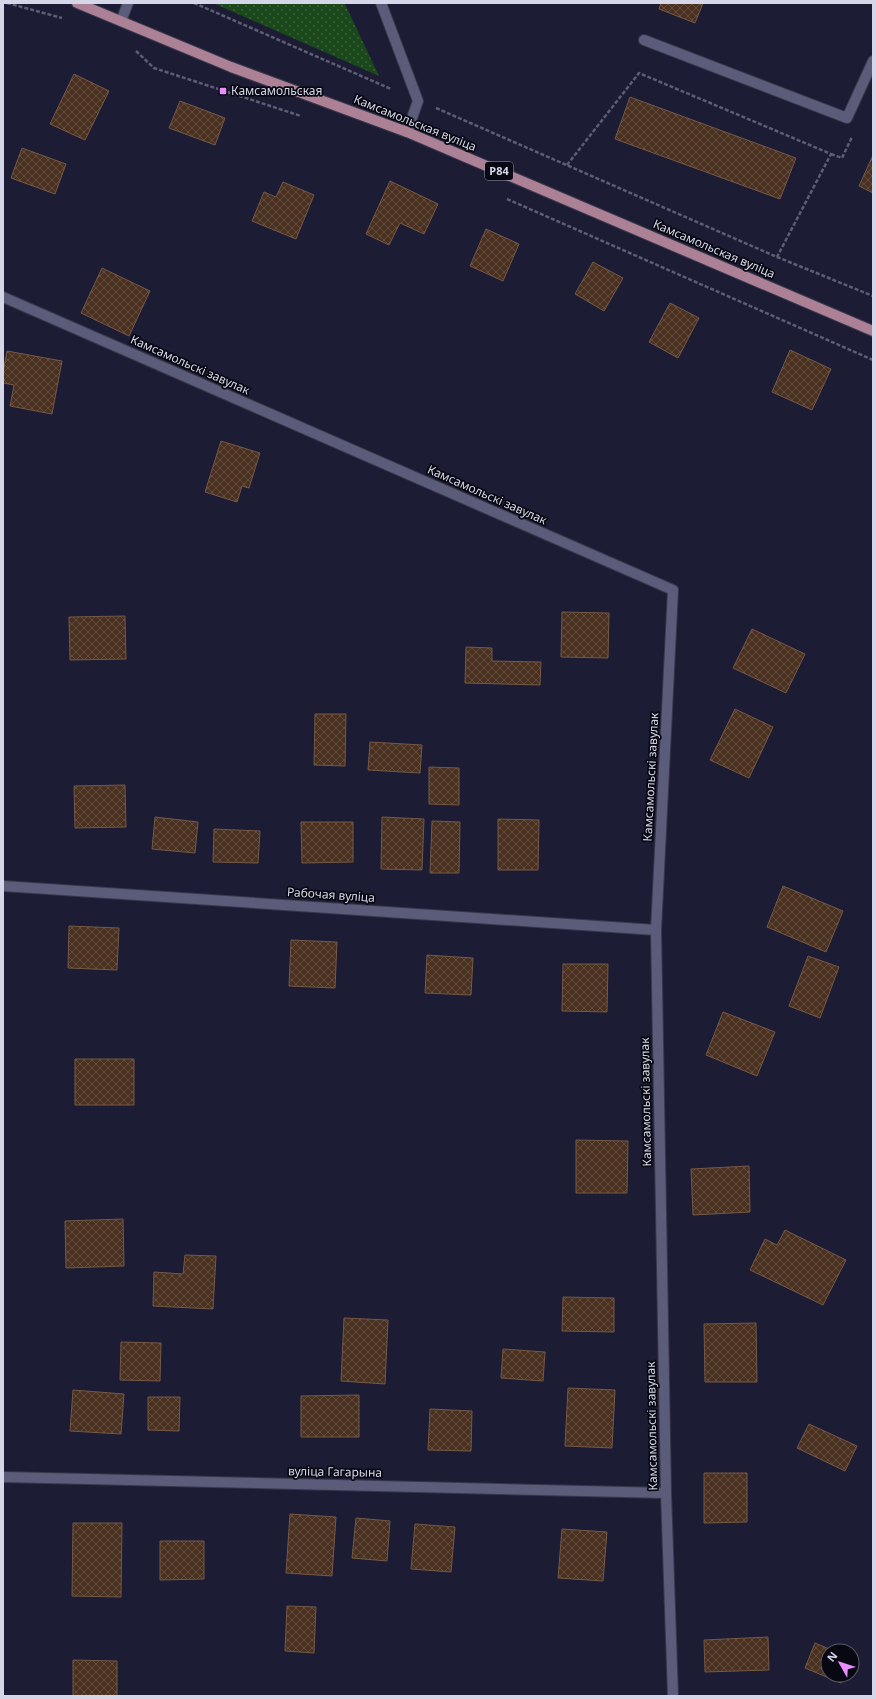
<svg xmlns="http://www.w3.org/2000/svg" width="876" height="1699" viewBox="0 0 876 1699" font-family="'Noto Sans',sans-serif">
<defs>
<pattern id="grass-dots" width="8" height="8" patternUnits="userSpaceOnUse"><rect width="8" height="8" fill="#1b481a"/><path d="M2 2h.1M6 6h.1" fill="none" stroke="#3b623b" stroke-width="1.8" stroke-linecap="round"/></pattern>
<pattern id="building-cross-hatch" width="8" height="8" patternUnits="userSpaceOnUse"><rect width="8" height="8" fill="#4a301f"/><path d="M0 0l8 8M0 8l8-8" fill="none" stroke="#634d40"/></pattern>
</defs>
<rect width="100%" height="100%" fill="#1c1c35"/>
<path fill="url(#grass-dots)" d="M213 3 345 4 379 76Z"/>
<path fill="url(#building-cross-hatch)" stroke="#755846" d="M661 3H703L695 23 659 9Z
M74 74 109 91 85 140 50 124Z
M630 97 796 158 780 199 615 139Z
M180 101 225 118 215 145 169 128Z
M22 148 66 164 55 194 11 178Z
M873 155V193L859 186Z
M390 181 438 204 424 234 400 223 389 245 366 234Z
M283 182 314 195 296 239 252 221 264 192 276 197Z
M486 229 519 244 503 281 470 266Z
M593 262 623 278 604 311 575 294Z
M102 268 150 291 129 336 81 313Z
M670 303 699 318 678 358 649 342Z
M790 350 831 369 812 410 772 392Z
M7 351 62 361 52 414 10 406 14 385 3 383V373Z
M221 441 260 453 249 488 242 486 237 502 205 492Z
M562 612 609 613 608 658 561 657Z
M125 616 126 659 70 660 69 617Z
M752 629 805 654 786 693 733 668Z
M466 647 492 648V661L541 662 540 685 465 683Z
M735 709 773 727 749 778 710 760Z
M315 714H346L345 766 314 765Z
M370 742 422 745 420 773 368 770Z
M429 767 459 768V805L429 804Z
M125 785 126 827 75 828 74 786Z
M155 817 198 822 195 853 152 849Z
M382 817 424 819 422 870 381 869Z
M498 819 539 820 538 870H498Z
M432 821 460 822 459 873H430Z
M301 822H353V862L302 863Z
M214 829 260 831 258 863 213 862Z
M783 886 843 911 826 952 767 927Z
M69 926 119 928 117 970 68 968Z
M291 940 337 942 335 988 289 986Z
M427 955 473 958 471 995 425 993Z
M808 956 839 967 820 1018 789 1006Z
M563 964H608L607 1012 562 1011Z
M723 1012 775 1032 757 1076 706 1055Z
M75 1059H134V1105H75Z
M576 1140 628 1141 627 1193H576Z
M749 1166 750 1212 693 1215 691 1169Z
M123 1219 124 1266 66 1268 65 1221Z
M785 1230 846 1260 823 1305 750 1270 765 1239 777 1245Z
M185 1255 216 1256 213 1309 153 1306 154 1272 183 1274Z
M563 1297 614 1298V1332L562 1331Z
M344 1318 388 1320 385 1384 341 1381Z
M756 1323 757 1382H705L704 1324Z
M121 1342 161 1343 160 1381 120 1380Z
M503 1349 545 1352 543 1381 501 1378Z
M568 1388 615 1390 612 1448 565 1446Z
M73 1390 124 1394 121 1434 70 1431Z
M359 1395V1437H301V1396Z
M148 1397H180L179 1431 148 1430Z
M430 1409 472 1411 471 1451 428 1450Z
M809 1424 857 1446 845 1471 797 1448Z
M704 1473H747V1522L704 1523Z
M290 1514 336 1517 332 1576 286 1573Z
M356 1518 390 1521 387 1561 352 1558Z
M73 1523H122L121 1597 72 1596Z
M415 1524 455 1527 451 1572 411 1569Z
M562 1529 607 1532 603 1581 558 1578Z
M160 1541H204V1579L160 1580Z
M287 1606 316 1607 314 1653 285 1651Z
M768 1637 769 1670 705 1672 704 1640Z
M815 1643 834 1651H828V1675H845L841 1683 805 1668Z
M73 1660 117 1661V1696H73Z"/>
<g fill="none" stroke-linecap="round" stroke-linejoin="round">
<defs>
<path id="service" d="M381 3 418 101 407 132
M121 21 128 3
M644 40 847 118 873 61"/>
<path id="minor" d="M3 297 673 590 656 930 666 1493 673 1696
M3 886 656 930
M3 1477 666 1493"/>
<path id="primary" d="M77 3 231 67 407 132 873 331"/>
</defs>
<use href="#service" stroke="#38384c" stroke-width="12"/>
<use href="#minor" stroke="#38384c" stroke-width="12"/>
<use href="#primary" stroke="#38384c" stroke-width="12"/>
<path stroke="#5d5d73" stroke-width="2.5" stroke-dasharray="4 2" stroke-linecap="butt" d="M7 3 62 18
M194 3 391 89
M136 51 154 68 301 116
M436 108 777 257 873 296
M831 154 842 158 852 137
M567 165 639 73 831 154 777 257
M507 199 873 360"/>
<use href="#service" stroke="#5b5c79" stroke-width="10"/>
<use href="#minor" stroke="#5b5c79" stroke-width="10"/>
<use href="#primary" stroke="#ac8095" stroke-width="10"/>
</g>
<rect fill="#e98dfe" stroke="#080812" stroke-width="1.5" x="219" y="87" width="8" height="8" rx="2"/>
<g text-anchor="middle" stroke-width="3.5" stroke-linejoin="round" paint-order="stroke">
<rect fill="#080812" stroke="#9898a7" stroke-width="1" x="485" y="162" width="28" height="18" rx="3"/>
<g font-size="11" font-weight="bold" fill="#d5d6e7">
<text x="499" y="175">Р84</text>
</g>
<g font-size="12" fill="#d5d6e7" stroke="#080812" text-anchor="start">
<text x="231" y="95">Камсамольская</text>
</g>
<g font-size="12" fill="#d5d6e7" stroke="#080812">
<text transform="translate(415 123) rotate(22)" y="4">Камсамольская вуліца</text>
<text transform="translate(714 249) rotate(23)" y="4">Камсамольская вуліца</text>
<text transform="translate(190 365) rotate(24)" y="4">Камсамольскі завулак</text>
<text transform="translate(487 495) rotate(24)" y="4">Камсамольскі завулак</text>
<text transform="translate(651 777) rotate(-87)" y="4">Камсамольскі завулак</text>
<text transform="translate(331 895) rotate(4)" y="4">Рабочая вуліца</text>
<text transform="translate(646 1102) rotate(-91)" y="4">Камсамольскі завулак</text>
<text transform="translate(652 1426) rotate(-91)" y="4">Камсамольскі завулак</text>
<text transform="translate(335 1472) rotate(1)" y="4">вуліца Гагарына</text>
</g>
</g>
<rect width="876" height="1699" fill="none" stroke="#d5d6e7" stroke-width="8"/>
<g transform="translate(840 1663) rotate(309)"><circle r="19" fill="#080812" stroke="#5a5a67"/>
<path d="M0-3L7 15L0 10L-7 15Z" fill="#e98dfe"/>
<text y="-6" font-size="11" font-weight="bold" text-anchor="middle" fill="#d5d6e7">N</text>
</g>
</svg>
